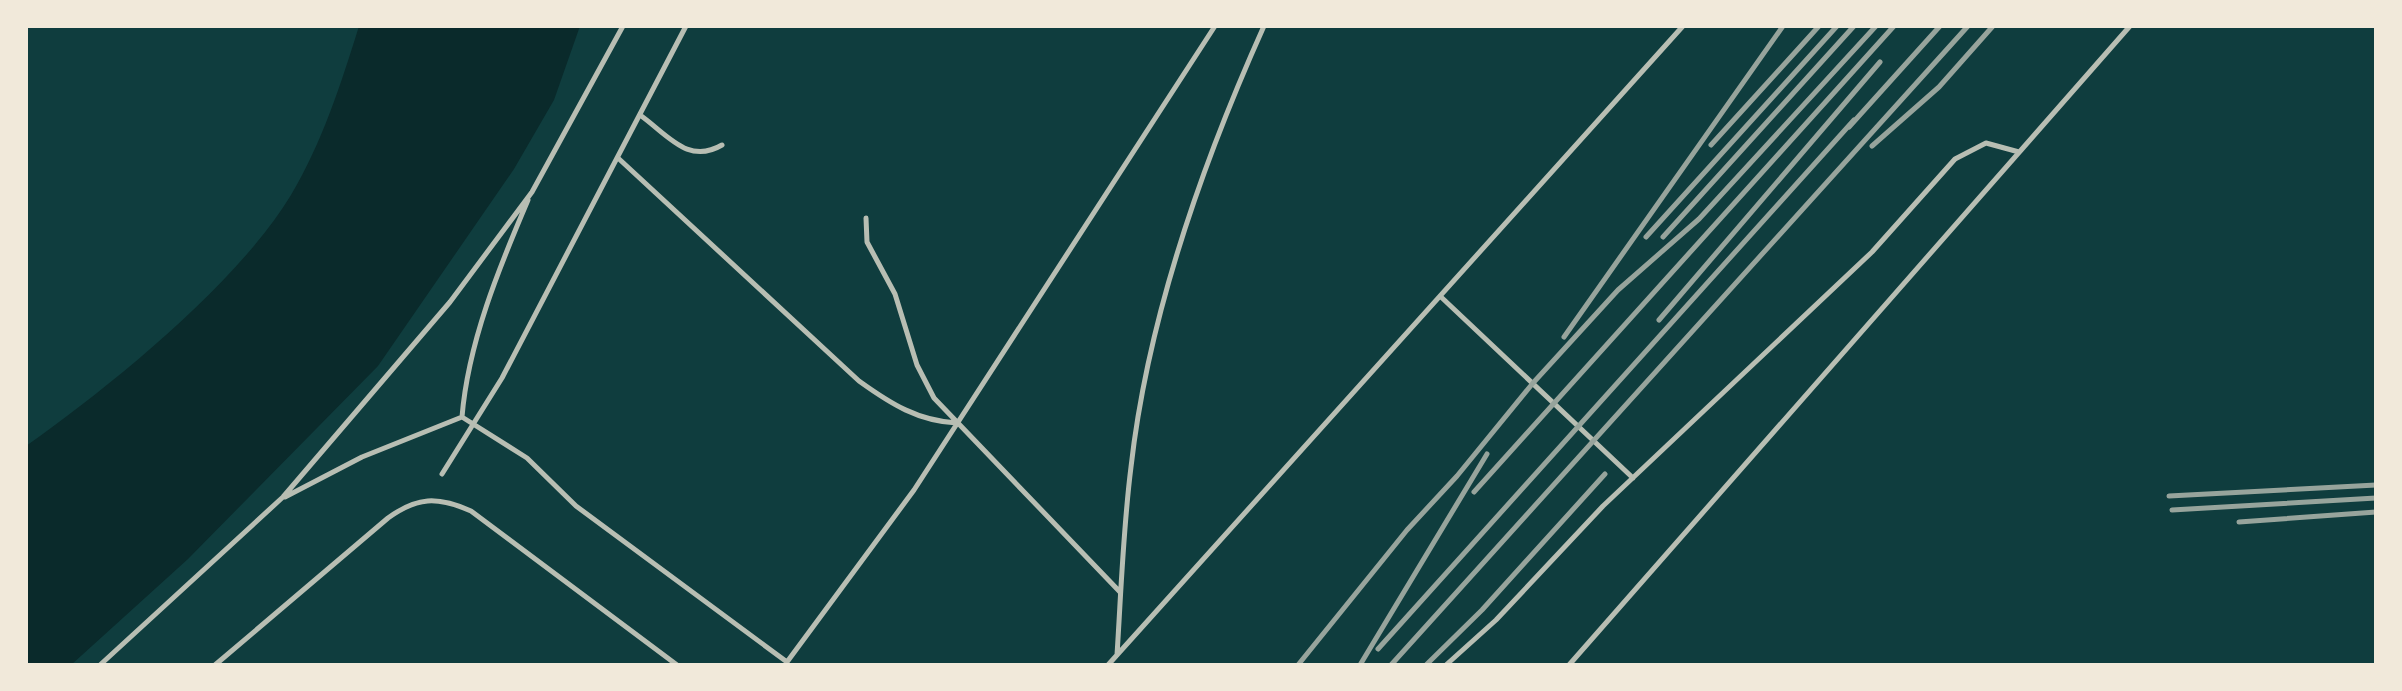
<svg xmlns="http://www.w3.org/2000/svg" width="2402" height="691" viewBox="0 0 2402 691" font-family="'Roboto Condensed',sans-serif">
<rect width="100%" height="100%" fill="#0f3d3e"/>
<path fill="#0a2a2b" d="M359 26H580L554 100 514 169 378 366 188 559 71 665H26V446C111 386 237 284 291 195 322 143 341 84 359 26Z"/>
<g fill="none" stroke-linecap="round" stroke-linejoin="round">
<path stroke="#b8beb3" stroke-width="5" d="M640 115C668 135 688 165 722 145
M618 158 859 381C891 404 918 421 957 423
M866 218 867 242 895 294 917 365 934 398 1120 592
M1440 296 1633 478
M462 417 527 458 576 506 787 662 914 490 1215 26
M442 474 502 378 686 26
M285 497 362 457 462 417C468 343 499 268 528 200
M1117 655C1121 593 1123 530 1131 467 1148 316 1202 164 1264 26
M100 665 283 497 450 302 532 192 623 26
M215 665 388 518C417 497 437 496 471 511L677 665
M1108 665 1683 26
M1446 665 1496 620 1603 506 1872 252 1955 159 1986 143 2019 152
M1569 665 2130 26"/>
<path stroke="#97a49c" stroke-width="5" d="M1849 127 1940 26
M1711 145 1819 26
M1872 146 1939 87 1993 26
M1646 237 1837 26
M1663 237 1854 26
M1659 320 1880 62
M1564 337 1783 26
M1474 492 1894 26
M2169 496 2376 485
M2172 510 2376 498
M2239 522 2376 512
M1378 649 1854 120
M1298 665 1407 530 1457 476 1533 383 1618 290 1699 219 1876 26
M1360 665 1487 454
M1391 665 1968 26
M1426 665 1482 610 1605 474"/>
</g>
<rect width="2402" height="691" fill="none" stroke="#f1e9da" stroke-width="56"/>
</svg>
